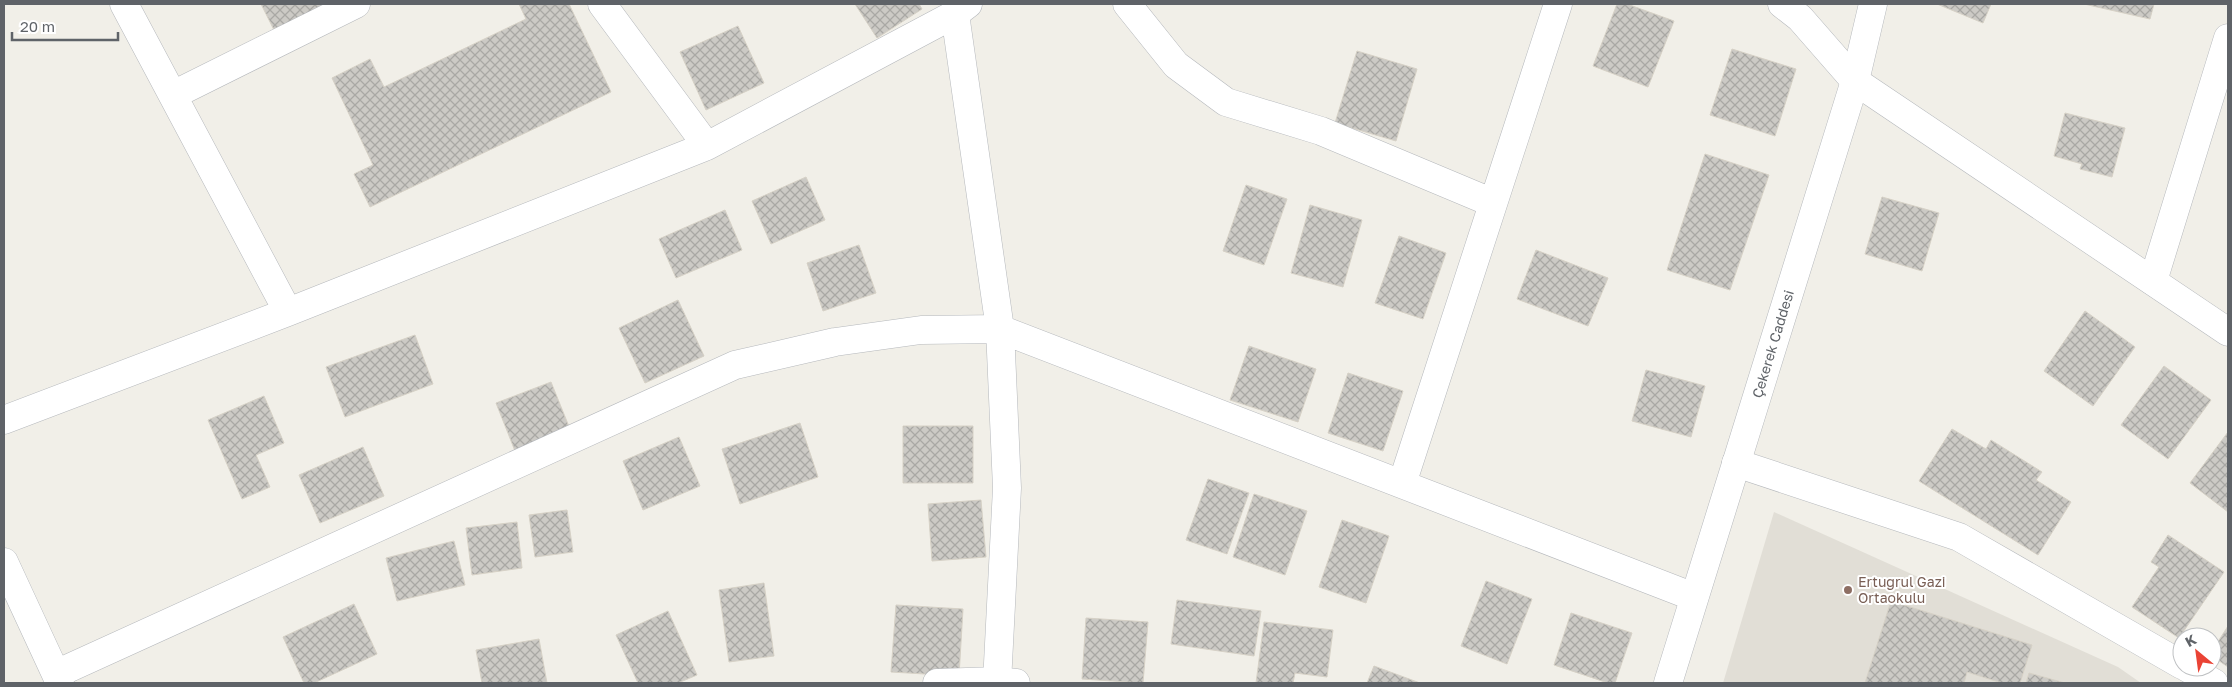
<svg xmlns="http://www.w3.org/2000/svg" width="2232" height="687" viewBox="0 0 2232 687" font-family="'Golos Text',sans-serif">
<defs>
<pattern id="building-cross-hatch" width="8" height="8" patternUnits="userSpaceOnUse" patternTransform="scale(1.25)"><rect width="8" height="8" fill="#cccac5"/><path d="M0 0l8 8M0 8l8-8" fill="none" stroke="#a9a8a4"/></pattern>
</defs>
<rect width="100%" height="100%" fill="#f1efe8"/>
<path fill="#e1ded6" d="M1774 512 2118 667 2141 683H1723Z"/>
<path fill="url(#building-cross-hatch)" stroke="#d6d1c6" d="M261 4H327L275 32Z
M519 4H569L611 92 370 207 354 174 373 165 332 78 370 59 384 87 526 19Z
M855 4H919L922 9 877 38Z
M1617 4H1627L1674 21 1648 87 1593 66Z
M1937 4H1991L1983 23Z
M2084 4H2154L2150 19Z
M738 26 764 83 706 110 680 52Z
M1732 49 1796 69 1775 136 1710 115Z
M1357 51 1417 69 1396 141 1335 123Z
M2065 113 2125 128 2112 177 2080 169 2082 164 2054 156Z
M1705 154 1769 175 1730 290 1667 270Z
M806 177 825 220 771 244 752 201Z
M1246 185 1287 199 1264 265 1223 251Z
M1882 197 1939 213 1922 271 1865 254Z
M1310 205 1362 220 1343 287 1291 273Z
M725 210 742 250 676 278 659 239Z
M1399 236 1446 253 1423 319 1375 303Z
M859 245 876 293 823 311 807 263Z
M1536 250 1608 278 1588 326 1517 299Z
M678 300 704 356 645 383 619 328Z
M2085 311 2135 347 2093 406 2044 371Z
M415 335 433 384 345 417 326 367Z
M1249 346 1316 369 1298 422 1230 400Z
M2164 366 2211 400 2168 459 2121 425Z
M1646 370 1705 386 1691 437 1632 421Z
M1348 373 1403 391 1383 451 1328 433Z
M551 382 570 429 515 451 496 403Z
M264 396 284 443 256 455 270 487 242 499 208 420Z
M800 423 818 477 740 504 722 449Z
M903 426H973V483H903Z
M1952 429 1986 449 1991 440 2042 472 2036 480 2071 502 2038 555 1919 481Z
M2228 432V512L2190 483Z
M679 437 700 486 643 510 623 461Z
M363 447 384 496 320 523 299 475Z
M1208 479 1249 493 1227 554 1186 540Z
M1254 494 1307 511 1285 575 1233 557Z
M981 500 986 557 932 561 928 504Z
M567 510 573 552 535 557 529 515Z
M1342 520 1389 536 1366 603 1319 587Z
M517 522 522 568 472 575 466 528Z
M2168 535 2224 572 2179 638 2132 607 2159 567 2151 562Z
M454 541 465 585 397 601 386 558Z
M1486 581 1532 599 1507 664 1461 646Z
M764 583 774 656 729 662 719 590Z
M1177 600 1261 611 1254 656 1171 644Z
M1891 601 2032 645 2020 683H2002L1967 672 1964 683H1865Z
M354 604 377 654 314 683H304L283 637Z
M896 605 963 609 959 676 891 672Z
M668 611 697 675 678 683H638L616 635Z
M1571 613 1632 633 1615 683H1608L1554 665Z
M1086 618 1148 622 1143 683 1082 679Z
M1264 622 1333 630 1327 677 1295 673 1293 683H1256Z
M2228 626V667L2212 656V651Z
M539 639 547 683H482L476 650Z
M1374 666 1420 683H1367Z
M2029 673 2065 683H2026Z"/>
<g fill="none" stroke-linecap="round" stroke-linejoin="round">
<defs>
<path id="minor" d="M124 4 288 312
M602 4 707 146
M1127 4 1176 65 1226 102 1321 131 1493 203
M1782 4 1800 18 1855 81
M955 14 1000 329 1007 488 997 683
M173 95 356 4
M2153 281 2228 38
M4 420 288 312 707 146 955 14 968 4
M1736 463 1959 537 2182 665
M1402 484 1558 4
M4 562 60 683
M2186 667 2214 683
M56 674 735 365 835 342 921 330 1000 329 1694 597
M937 683 997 681 1016 683"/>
<path id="tertiary" d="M1855 81 2228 332
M1668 683 1855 81 1873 4"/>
</defs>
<use href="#minor" stroke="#b5b8bc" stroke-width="29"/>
<use href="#tertiary" stroke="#b5b8bc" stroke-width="29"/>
<use href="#minor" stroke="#fff" stroke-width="28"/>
<use href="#tertiary" stroke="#fff" stroke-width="28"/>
</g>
<circle fill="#8d6e63" stroke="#fff" stroke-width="2" cx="1848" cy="590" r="5"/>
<g text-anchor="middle" stroke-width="4" stroke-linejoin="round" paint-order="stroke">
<g font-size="14" fill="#5f6368" stroke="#fff">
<text transform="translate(1773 344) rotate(-73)" y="5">Çekerek Caddesi</text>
</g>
<g font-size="14" fill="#785e54" stroke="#fff" text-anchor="start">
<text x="1858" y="587">Ertuğrul Gazi<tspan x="1858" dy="16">Ortaokulu</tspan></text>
</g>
</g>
<rect width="2232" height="687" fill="none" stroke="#5f6368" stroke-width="10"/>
<g transform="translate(2197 652) rotate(331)"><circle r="24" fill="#ffffff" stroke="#bfc1c3"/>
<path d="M0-4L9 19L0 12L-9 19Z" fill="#ea4335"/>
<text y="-8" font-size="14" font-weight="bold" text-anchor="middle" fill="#5f6368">K</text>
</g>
<path d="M12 32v8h106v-8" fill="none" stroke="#5f6368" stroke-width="2.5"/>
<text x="20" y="32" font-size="15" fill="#5f6368" stroke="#ffffff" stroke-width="4" paint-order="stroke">20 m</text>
</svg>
